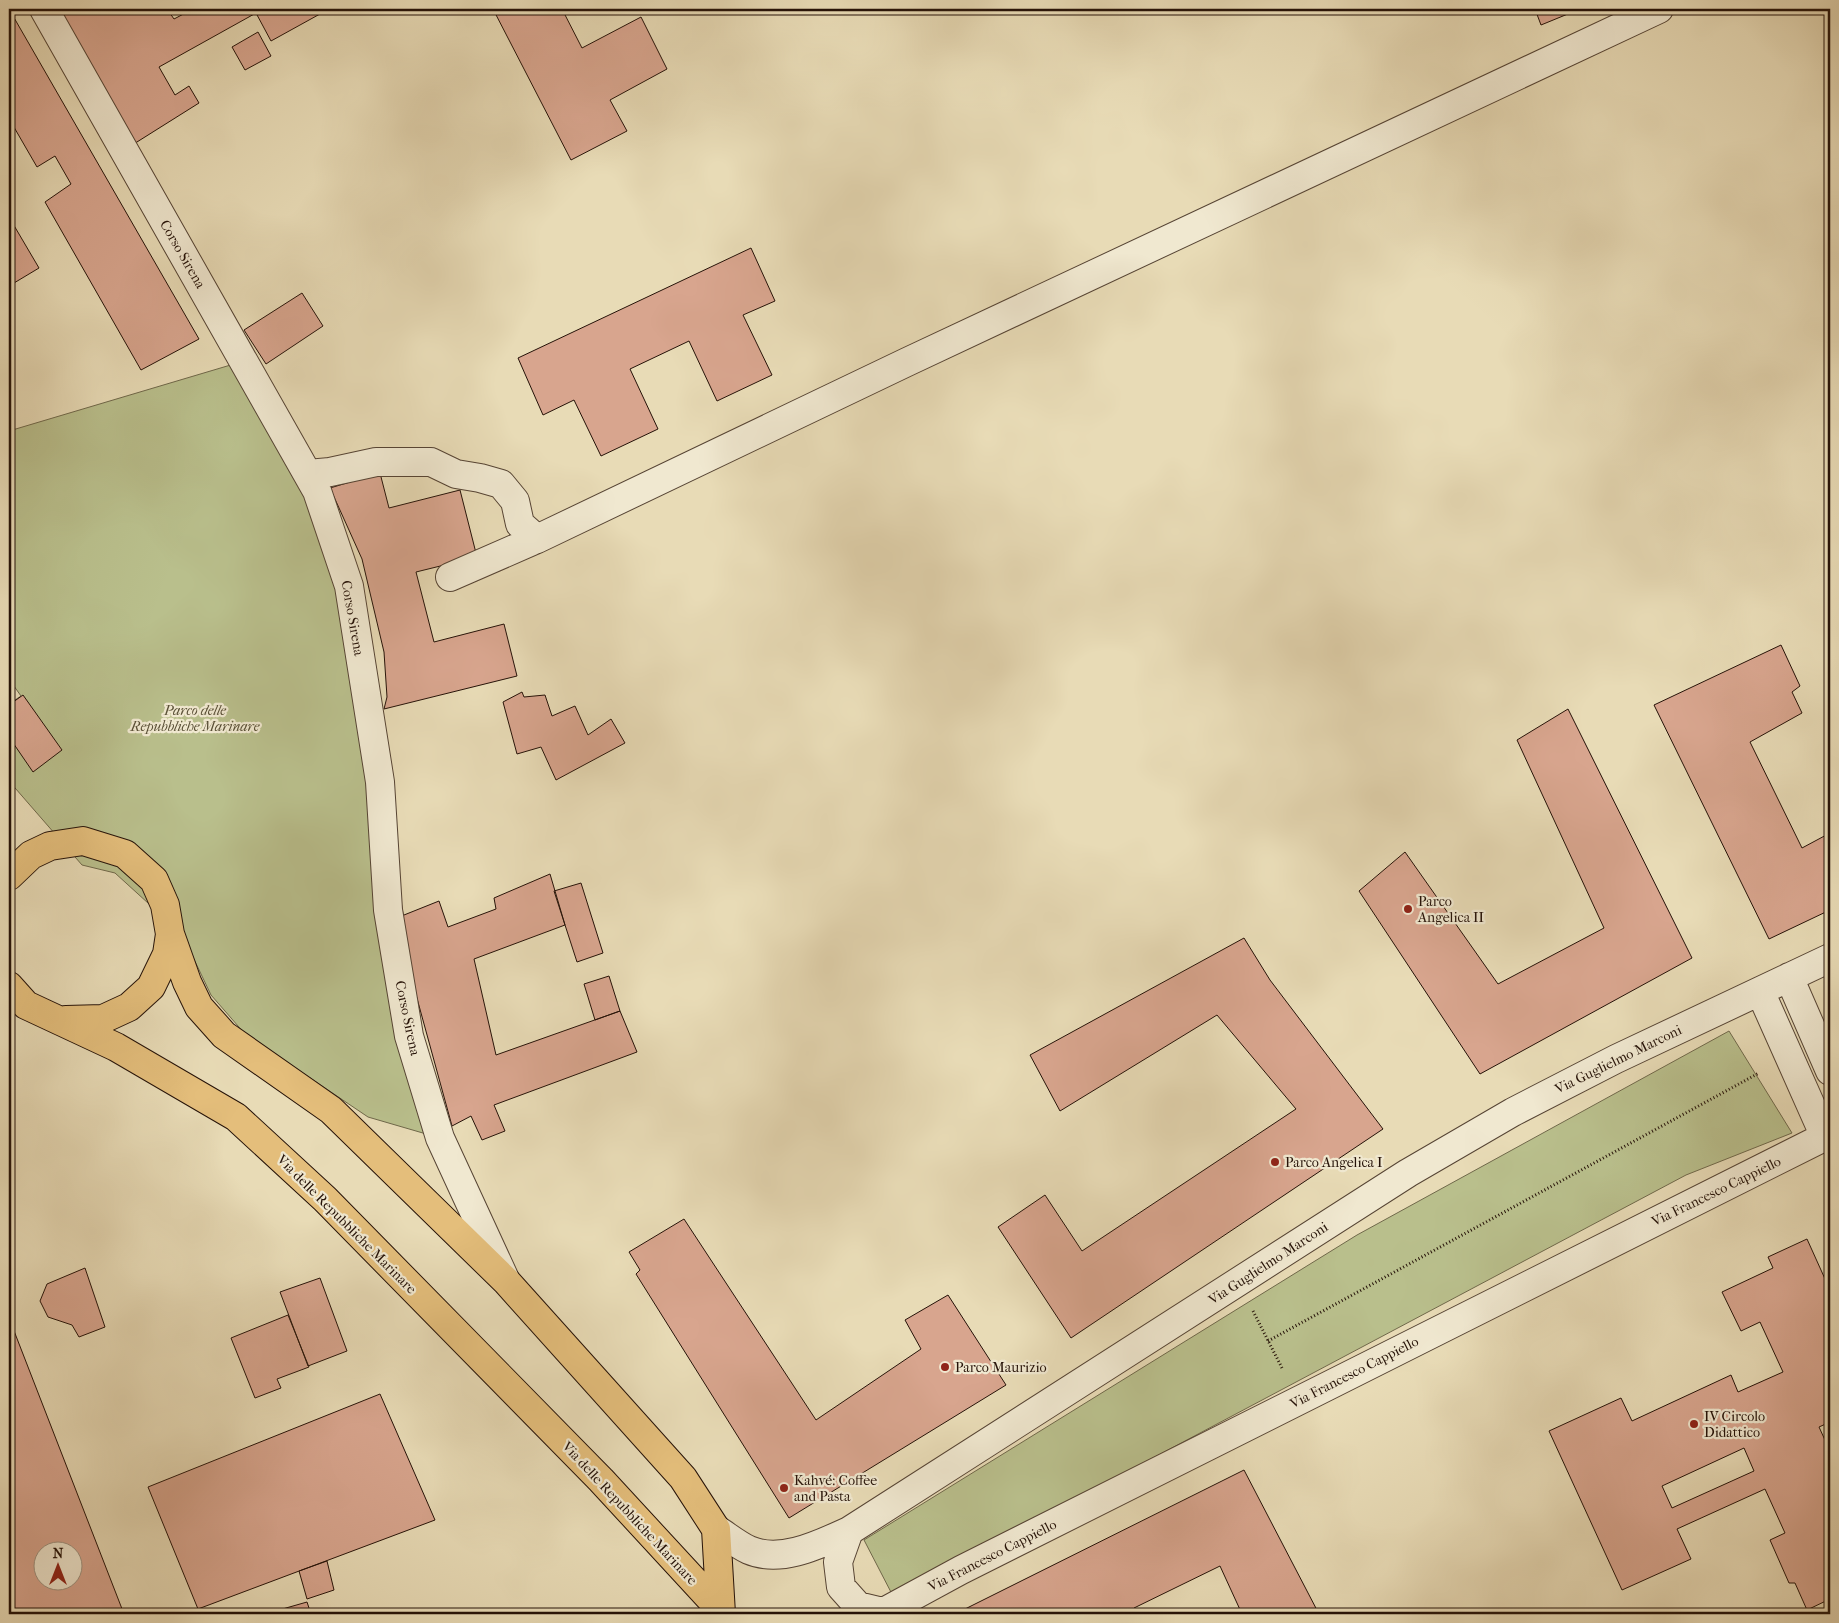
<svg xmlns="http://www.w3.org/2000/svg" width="1839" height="1623" viewBox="0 0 1839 1623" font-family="'IM FELL French Canon',serif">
<rect width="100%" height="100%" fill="#e8dbb6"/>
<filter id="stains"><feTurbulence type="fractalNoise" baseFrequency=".004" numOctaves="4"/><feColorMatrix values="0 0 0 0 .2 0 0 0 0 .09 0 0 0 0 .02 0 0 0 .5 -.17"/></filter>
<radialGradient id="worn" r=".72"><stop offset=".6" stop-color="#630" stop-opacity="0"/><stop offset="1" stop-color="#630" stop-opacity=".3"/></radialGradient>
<path fill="#b9bf8c" stroke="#6f684a" d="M244 361 349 586 440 1138 368 1117 245 1034 211 995 182 934 115 873 82 865 9 781V704L21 696 9 679V431Z
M1729 1031 1792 1133 1686 1175 893 1596 864 1540 1357 1235Z"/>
<path fill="#d8a58e" stroke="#251208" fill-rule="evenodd" d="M9 9 199 339 141 370 45 202 71 184 55 156 37 167 11 122 9 125Z
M53 9H167L174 19 193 9H329L271 41 256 13 159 67 175 95 189 86 199 103 129 147Z
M493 9H562L582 48 641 17 667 69 610 100 627 131 571 160Z
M1535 9H1580L1541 25Z
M258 32 271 56 245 70 232 47Z
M9 217 39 268 9 286Z
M751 248 775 301 743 315 772 375 717 401 689 341 630 369 658 429 601 456 574 400 543 415 518 358Z
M302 293 323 326 266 364 244 330Z
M380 473 389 508 460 490 477 557 416 572 434 642 504 624 517 676 384 709 387 697 384 652 362 559 330 488Z
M1781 645 1800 686 1792 692 1802 713 1750 742 1802 848 1830 833V910L1769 939 1654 705Z
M522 692 524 697 545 695 552 716 575 706 588 735 611 719 625 743 556 780 541 747 517 754 503 702Z
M23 695 62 750 33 772 9 737V705Z
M1568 709 1692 958 1480 1074 1359 891 1405 852 1498 984 1604 928 1517 740Z
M550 874 565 925 474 959 496 1055 620 1011 637 1052 494 1105 505 1131 482 1140 471 1116 452 1126 404 951 399 917 439 901 448 927 496 909 494 898Z
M581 883 603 953 577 962 554 891Z
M1244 938 1270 980 1383 1129 1071 1338 998 1227 1045 1195 1082 1251 1296 1109 1217 1015 1060 1111 1030 1055Z
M609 976 620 1011 595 1020 584 984Z
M684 1219 816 1420 921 1349 905 1320 948 1295 1006 1385 789 1518 636 1274 640 1270 629 1252Z
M1807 1239 1830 1290V1422L1819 1427 1830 1451V1599L1807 1610 1795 1583H1789L1770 1540 1785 1533 1765 1489 1677 1529 1691 1559 1622 1590 1549 1431 1621 1398 1632 1421 1731 1375 1738 1392 1783 1372 1760 1322 1741 1331 1722 1292 1773 1268 1768 1257ZM1744 1448 1754 1471 1672 1508 1662 1486Z
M85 1268 105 1327 79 1337 72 1325 48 1317 40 1301 47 1284Z
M320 1278 347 1351 308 1366 280 1292Z
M288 1315 309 1367 277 1379 281 1388 255 1398 231 1338Z
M9 1318 124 1614H9ZM42 1550H72V1580H42Z
M380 1394 435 1520 198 1609 148 1487Z
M1244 1470 1319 1614H1242L1220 1566 1134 1608 1135 1613 1132 1614H955Z
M327 1561 334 1590 307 1599 299 1571Z
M307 1602 311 1614H265Z"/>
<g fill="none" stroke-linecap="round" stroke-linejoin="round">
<defs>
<path id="minor" d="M44 9 317 491 349 586 380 782 388 910 409 1036 440 1138 505 1279
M308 474 330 472 376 462H431L456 474 480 478 501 484 515 501 520 524 537 539 907 362 1659 9
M450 577 537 539
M1789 977 1830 1071
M1760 991 1825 1137
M716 1529C727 1536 738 1545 749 1550 781 1564 820 1544 849 1531L1408 1173 1513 1112 1616 1059 1830 958
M849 1531 838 1562 841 1587 858 1606 883 1612
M880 1614 961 1570 1830 1134"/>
<path id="major" d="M9 876 31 855 50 846 83 841 125 854 154 880 165 905 170 934 167 954 151 987 129 1007 103 1019 66 1020
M170 934 187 982 199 1007 224 1035 331 1110 506 1281 683 1478 716 1529 721 1614
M9 986 26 1005 116 1047 236 1117 325 1199 601 1480 720 1609"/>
</defs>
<use href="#minor" stroke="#564434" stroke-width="30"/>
<use href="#major" stroke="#251208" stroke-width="30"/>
<path stroke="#251208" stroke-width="3" stroke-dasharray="1 2.5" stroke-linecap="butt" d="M1253 1311 1283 1370
M1268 1341 1759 1073"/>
<use href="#minor" stroke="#f0e8d0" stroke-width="28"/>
<use href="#major" stroke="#e4be7b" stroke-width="28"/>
</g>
<g fill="#8f2418" stroke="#f0e8d0" stroke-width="2">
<circle cx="1408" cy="909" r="5"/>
<circle cx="1275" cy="1162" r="5"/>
<circle cx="945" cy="1367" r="5"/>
<circle cx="1694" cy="1424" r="5"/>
<circle cx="784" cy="1488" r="5"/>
</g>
<g text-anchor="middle" stroke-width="4.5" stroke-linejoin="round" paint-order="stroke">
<g font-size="14" fill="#251208" stroke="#f0e8d0">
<text transform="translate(183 254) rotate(60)" y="5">Corso Sirena</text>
<text transform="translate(353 618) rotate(80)" y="5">Corso Sirena</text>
<text transform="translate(408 1018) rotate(78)" y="5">Corso Sirena</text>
<text transform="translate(1618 1059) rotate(-26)" y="5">Via Guglielmo Marconi</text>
<text transform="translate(1716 1191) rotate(-26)" y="5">Via Francesco Cappiello</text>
<text transform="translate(347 1224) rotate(45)" y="5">Via delle Repubbliche Marinare</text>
<text transform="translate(1268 1263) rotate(-33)" y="5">Via Guglielmo Marconi</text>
<text transform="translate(1354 1372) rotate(-27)" y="5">Via Francesco Cappiello</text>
<text transform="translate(630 1513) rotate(47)" y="5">Via delle Repubbliche Marinare</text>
<text transform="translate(992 1555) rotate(-27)" y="5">Via Francesco Cappiello</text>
</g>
<g font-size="14" font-style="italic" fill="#594f36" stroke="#f0e8d0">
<text x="195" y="715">Parco delle<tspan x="195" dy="16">Repubbliche Marinare</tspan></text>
</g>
<g font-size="14" fill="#251208" stroke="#f0e8d0" text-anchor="start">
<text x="1418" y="906">Parco<tspan x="1418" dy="16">Angelica II</tspan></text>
<text x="1285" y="1167">Parco Angelica I</text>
<text x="955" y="1372">Parco Maurizio</text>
<text x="1704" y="1421">IV Circolo<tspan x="1704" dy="16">Didattico</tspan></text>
<text x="794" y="1485">Kahvé: Coffee<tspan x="794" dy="16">and Pasta</tspan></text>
</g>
</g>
<rect width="1839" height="1623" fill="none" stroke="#e8dbb6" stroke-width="30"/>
<rect x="10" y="10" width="1819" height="1603" fill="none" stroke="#251208" stroke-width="2.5"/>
<rect x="15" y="15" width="1809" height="1593" fill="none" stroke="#251208"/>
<g transform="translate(58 1566)"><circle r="24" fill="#f0e8d0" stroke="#9f9280"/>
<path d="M0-4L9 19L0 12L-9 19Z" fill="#8f2418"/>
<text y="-8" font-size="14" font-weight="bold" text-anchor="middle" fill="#251208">N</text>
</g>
<rect width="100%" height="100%" filter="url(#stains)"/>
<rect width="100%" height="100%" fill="url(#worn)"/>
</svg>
